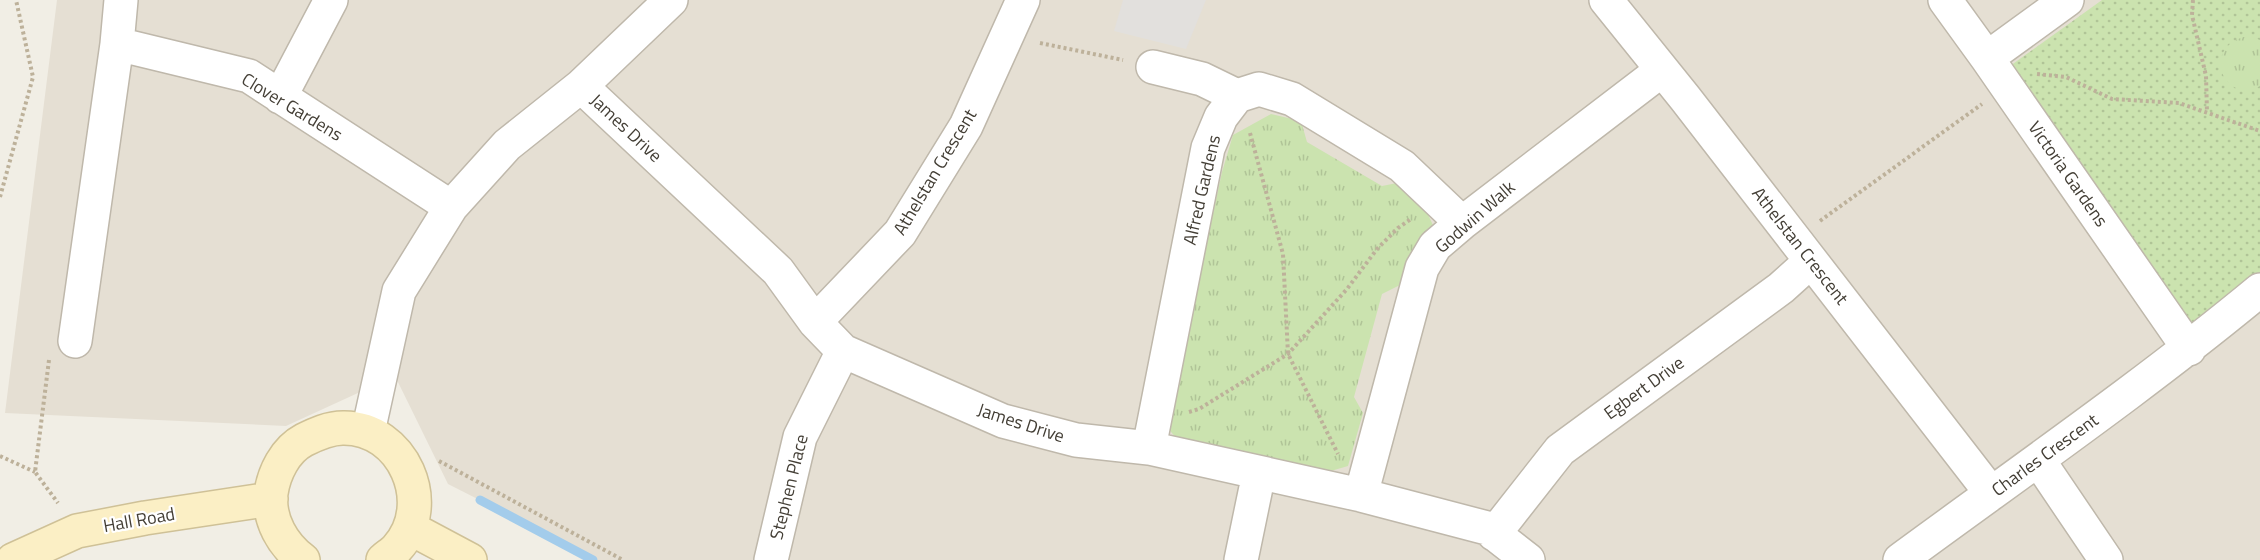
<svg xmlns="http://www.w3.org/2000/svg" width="2260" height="560" viewBox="0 0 2260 560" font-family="'Titillium Web',sans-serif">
<defs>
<pattern id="grass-dots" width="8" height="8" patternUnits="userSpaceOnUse" patternTransform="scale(1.5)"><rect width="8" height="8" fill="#cbe3af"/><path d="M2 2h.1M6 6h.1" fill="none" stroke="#b0c497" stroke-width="1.8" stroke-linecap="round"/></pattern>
<pattern id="park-tufts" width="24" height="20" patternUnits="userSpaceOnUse" patternTransform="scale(1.5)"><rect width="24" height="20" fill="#cbe3af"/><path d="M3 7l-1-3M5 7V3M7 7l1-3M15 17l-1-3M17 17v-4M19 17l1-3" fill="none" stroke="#b0c497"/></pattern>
</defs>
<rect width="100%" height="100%" fill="#f1eee5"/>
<path fill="#e5dfd3" d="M57 0H2260V560H598L448 484 395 376 286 426 5 413Z"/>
<path fill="url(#grass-dots)" d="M2102 0H2260V273L2190 327 2010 66Z"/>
<path fill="url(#park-tufts)" d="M2243 37H2252L2260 40V86C2226 105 2200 51 2243 37Z
M1271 114 1301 121 1307 142 1382 186 1402 182 1422 201 1436 232 1400 285 1382 294 1354 397 1363 413 1348 466 1324 473 1181 444 1167 427 1222 172 1233 135Z"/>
<path fill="#e2e0dd" d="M1123 0H1206L1186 49 1114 31Z"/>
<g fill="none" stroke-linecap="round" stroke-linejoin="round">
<path stroke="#a3cceb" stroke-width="9" d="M480 500 593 560"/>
<defs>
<path id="street" d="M1606 0 1685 98 1991 493
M1945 0 1987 58 2189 349
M117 44 249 76 451 207
M1987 58 2067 0
M1153 67 1202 79 1237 96
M581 86 778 271 815 322 843 351 1003 421 1076 440 1149 448 1361 495 1487 528 1528 560
M280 97 331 0
M815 322 900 233 966 126 1023 0
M75 341 117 44 121 0
M368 432 399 291 451 207 507 145 581 86 671 0
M1149 448 1208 148 1221 117 1237 96 1259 89 1292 99 1402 166 1462 223
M2039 461 2106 560
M1361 495 1422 268 1435 246 1462 223 1662 70
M1494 534 1560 450 1781 288 1811 261
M771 560 800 437 843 351
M1241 560 1259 473
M1900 560C2021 471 2144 386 2260 290"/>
<path id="secondary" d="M410 528 470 560
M13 560 77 531 145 518 271 499
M303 560C283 545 268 520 271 493 274 473 285 450 304 440 316 434 329 428 343 428 403 427 437 504 397 548 393 553 387 556 383 560"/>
</defs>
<use href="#street" stroke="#bfb8ab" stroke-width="36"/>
<use href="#secondary" stroke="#cfc197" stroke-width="36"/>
<path stroke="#bdb19a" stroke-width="4" stroke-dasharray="3 3" stroke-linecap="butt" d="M2193 0 2192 15 2206 76 2207 112
M1040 43 1123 60
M2037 74 2066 77 2112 99 2179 103 2260 131
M1250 133 1283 254 1288 354 1338 454
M0 197 33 77 16 0
M1820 221 1982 104
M49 360 35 472 58 503
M1189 412 1199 409 1288 354 1347 289 1377 249 1398 228 1411 219
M0 456 35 472
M439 461 623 560"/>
<use href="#street" stroke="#fff" stroke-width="33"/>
<use href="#secondary" stroke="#fbefc5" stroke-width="33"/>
</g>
<g text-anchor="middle" stroke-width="4.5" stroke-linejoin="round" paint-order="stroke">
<g font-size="18" fill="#433e35" stroke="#fff">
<text transform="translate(292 107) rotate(31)" y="6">Clover Gardens</text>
<text transform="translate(626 128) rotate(43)" y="6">James Drive</text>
<text transform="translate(935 172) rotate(-59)" y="6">Athelstan Crescent</text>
<text transform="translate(2068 174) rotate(55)" y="6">Victoria Gardens</text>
<text transform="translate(1202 190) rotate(-77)" y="6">Alfred Gardens</text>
<text transform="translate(1475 217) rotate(-41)" y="6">Godwin Walk</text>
<text transform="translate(1800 246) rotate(52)" y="6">Athelstan Crescent</text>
<text transform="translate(1644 388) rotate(-36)" y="6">Egbert Drive</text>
<text transform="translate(1021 423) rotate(18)" y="6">James Drive</text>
<text transform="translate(2045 455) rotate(-36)" y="6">Charles Crescent</text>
<text transform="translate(789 487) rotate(-76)" y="6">Stephen Place</text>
<text transform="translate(139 520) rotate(-10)" y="6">Hall Road</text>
</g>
</g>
</svg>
